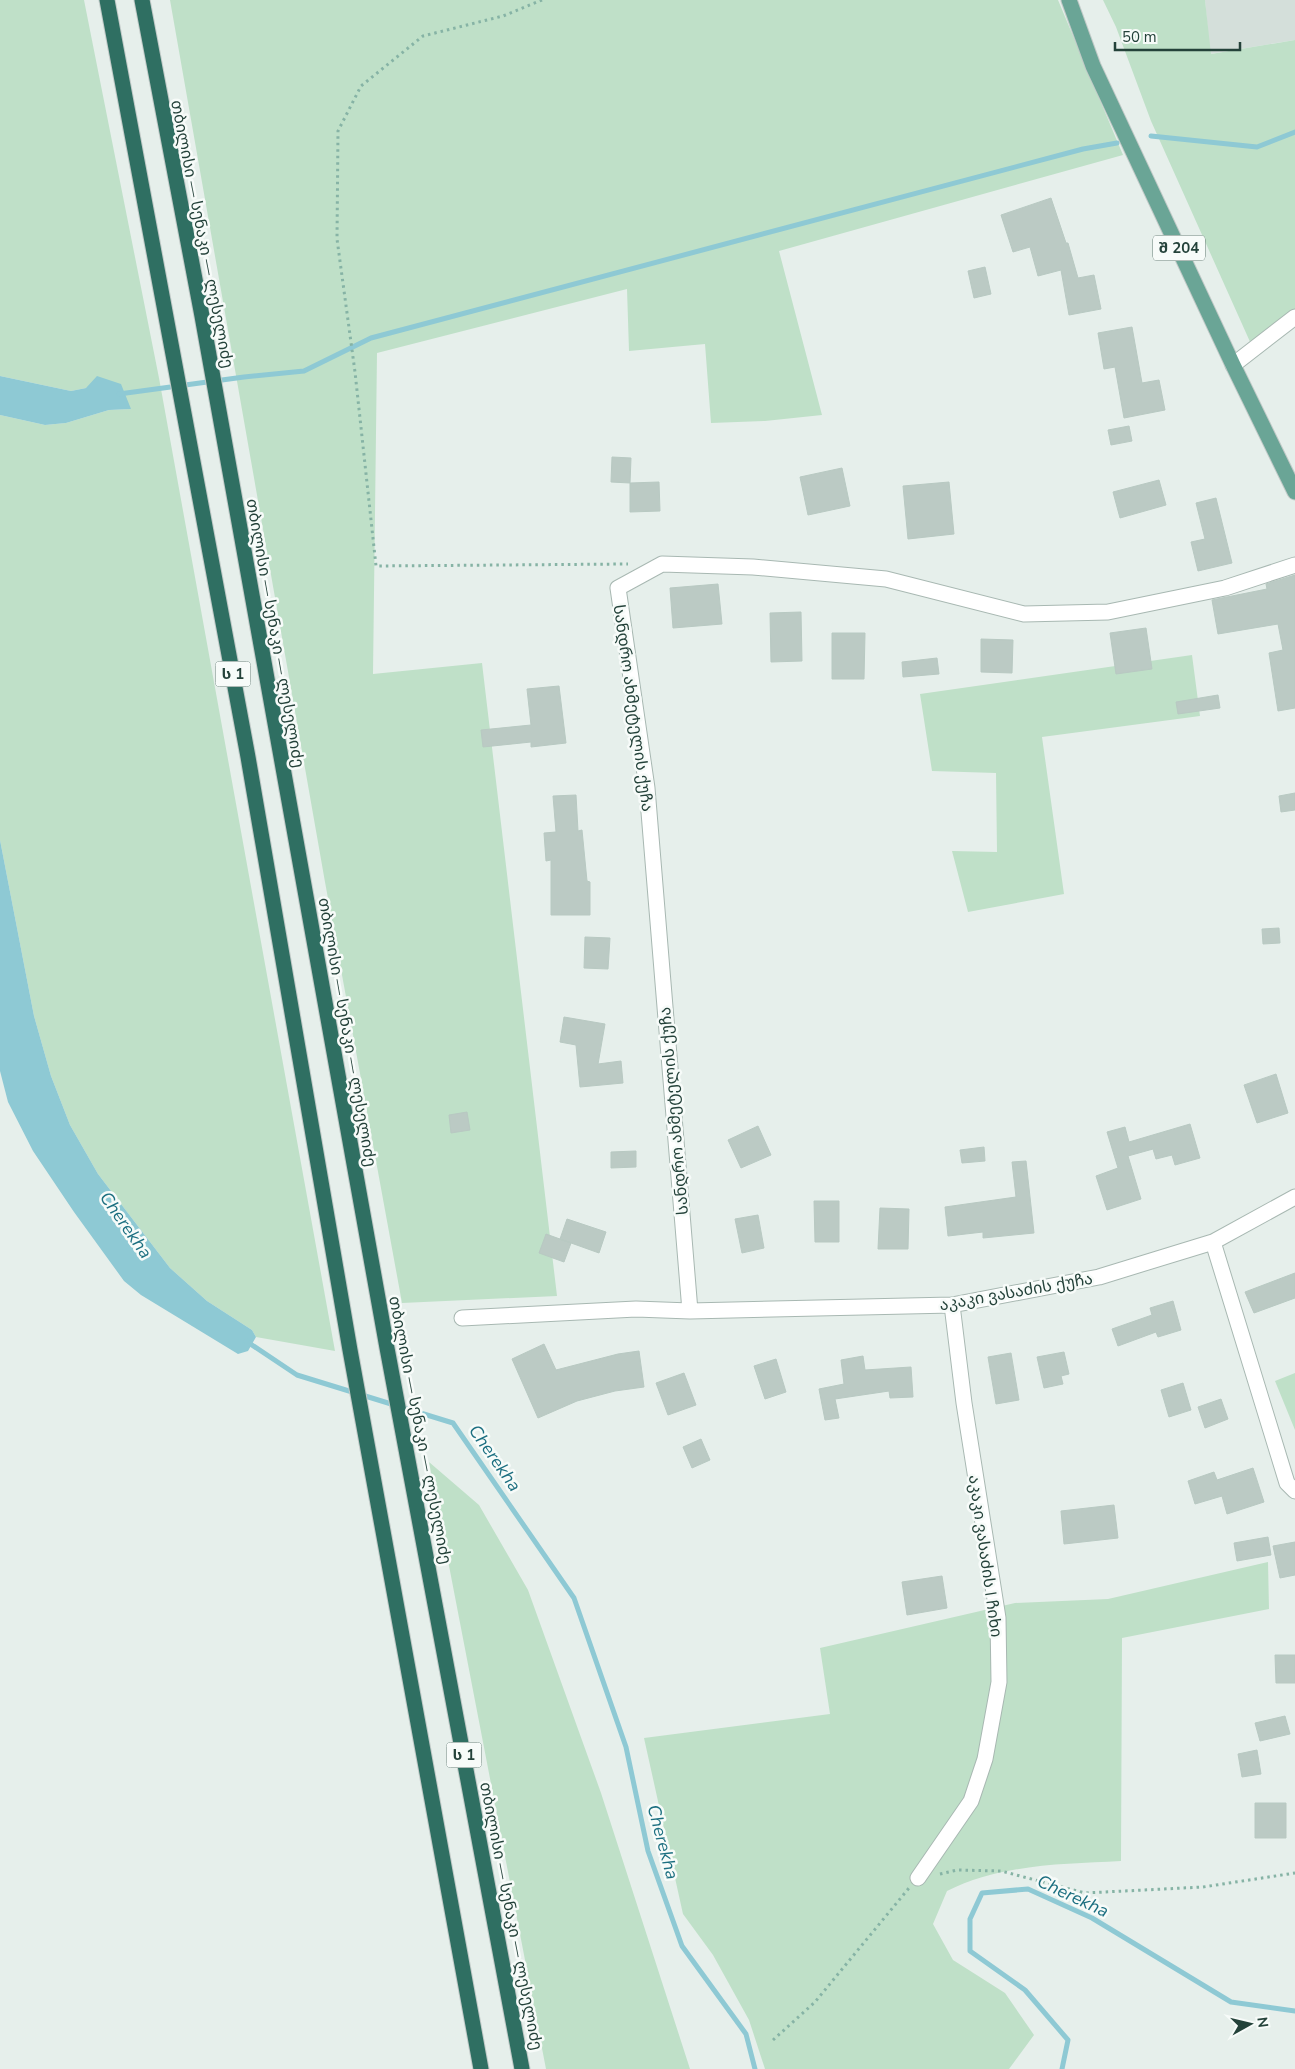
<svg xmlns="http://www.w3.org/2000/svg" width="1295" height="2069" viewBox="0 0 1295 2069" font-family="'Nunito Sans','Noto Sans Georgian',sans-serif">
<rect width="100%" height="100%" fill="#e6efeb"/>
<path fill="#d4dfda" d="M1205 0H1295V40L1210 54Z"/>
<path fill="#bfe0c8" d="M0 0H84L159 378 335 1351 256 1337 252 1330 207 1301 170 1268 98 1174 70 1125 51 1076 34 1016 0 840V415L45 425 66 423 109 410 131 409 86 388 71 391 0 376Z
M170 0H1058L1123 155 779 251 822 415 765 421 711 423 705 344 629 351 627 289 377 353 373 674 482 663 557 1296 402 1303 325 882Z
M1103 0H1205L1211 54 1295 40V312L1251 344 1151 121 1116 27Z
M1192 655 1200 716 1042 737 1064 894 968 912 952 851 997 852 996 773 932 771 920 694Z
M1295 1373V1430L1275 1381Z
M429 1462 479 1505 528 1590 601 1793 690 2069H546Z
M1268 1562 1269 1609 1122 1638 1121 1861C1062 1864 1001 1864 947 1891L933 1924 953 1960 1005 1993 1034 2035 1009 2069H765L749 2020 713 1955 683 1914 644 1738 830 1714 820 1648 1015 1603 1108 1599Z"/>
<path fill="#8ec9d4" d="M0 376 71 391 86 388 97 376 121 384 131 409 109 410 66 423 45 425 0 415Z
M0 840 34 1016 51 1076 70 1125 98 1174 170 1268 207 1301 252 1330 256 1337 248 1351 238 1354 141 1295 124 1281 74 1212 33 1151 8 1102 0 1071Z"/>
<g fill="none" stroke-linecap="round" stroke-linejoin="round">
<path stroke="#8ec9d4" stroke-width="5" d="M1151 136 1257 147 1295 132
M119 394 244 377 304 371 371 338 1083 149 1117 143
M246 1341 297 1375 453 1423 574 1598 626 1747 648 1851 682 1946 746 2034 755 2069
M1062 2069 1068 2040 1025 1990 970 1951V1919L982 1893 1028 1889 1092 1918 1231 2002 1295 2011"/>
</g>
<path fill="#bbcac4" stroke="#b8c9c2" d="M1051 198 1066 243H1068L1078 278 1094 275 1101 309 1069 315 1061 270 1038 276 1030 247 1013 252 1001 215Z
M985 267 991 294 974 298 968 271Z
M1132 327 1142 383 1159 380 1165 410 1124 418 1115 367 1104 369 1098 333Z
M1129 426 1132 441 1111 445 1108 430Z
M612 457 631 458 630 483 611 482Z
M842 468 850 506 808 515 800 477Z
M1159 480 1166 505 1120 518 1113 492Z
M659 482 660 511 630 512V483Z
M949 482 954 534 908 539 903 486Z
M1216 498 1232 563 1198 571 1191 542 1205 539 1196 503Z
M1295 575V708L1278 711 1269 653 1283 650 1278 624 1218 634 1212 600 1267 589 1266 584Z
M718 584 722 624 673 628 670 588Z
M801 612 802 661 771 662 770 613Z
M1146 628 1152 669 1116 674 1110 633Z
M832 633H865L864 679H832Z
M981 639 1013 640 1012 673 981 672Z
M937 658 939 674 903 677 902 662Z
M559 686 566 743 531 747V742L483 747 481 730 531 725 527 689Z
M1218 695 1220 708 1178 714 1176 702Z
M1295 793V810L1281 812 1279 796Z
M576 795 578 831 582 830 587 881 590 882V915H551V860L546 861 544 833 556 832 553 796Z
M1279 928 1280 943 1263 944 1262 929Z
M585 937 610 938 608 969 584 968Z
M564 1017 605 1024 598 1064 621 1061 623 1083 580 1087 576 1045 560 1042Z
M1276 1074 1288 1113 1257 1123 1244 1085Z
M467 1112 470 1130 451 1133 449 1115Z
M1190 1124 1200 1158 1175 1165 1172 1155 1156 1159 1153 1149 1128 1156 1141 1199 1107 1210 1096 1176 1118 1168 1107 1132 1125 1127 1129 1142Z
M758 1126 771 1155 741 1168 728 1140Z
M984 1147 985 1161 962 1163 960 1150Z
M636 1151V1167L611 1168V1152Z
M1026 1161 1034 1233 983 1238V1232L948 1236 945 1207 1016 1197 1012 1162Z
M814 1201H839V1242H815Z
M880 1208 909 1209 908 1249H878Z
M758 1215 764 1248 742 1253 735 1219Z
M567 1219 606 1232 599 1253 560 1239Z
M546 1234 571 1243 564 1262 539 1253Z
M1295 1273V1298L1254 1313 1245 1292Z
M1173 1301 1181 1330 1158 1337 1156 1332 1118 1346 1112 1329 1152 1315 1150 1308Z
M544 1344 556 1370 618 1354 639 1351 644 1387 615 1391 577 1401 538 1418 512 1359Z
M1064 1352 1069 1374 1061 1376 1063 1384 1044 1388 1037 1357Z
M1011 1353 1019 1400 996 1404 988 1357Z
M863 1356 865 1370 911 1367 913 1397 890 1398 889 1391 835 1399 839 1418 825 1420 819 1389 844 1384 841 1360Z
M776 1359 786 1392 765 1399 754 1366Z
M684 1373 696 1405 668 1415 656 1383Z
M1183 1383 1191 1410 1169 1417 1161 1390Z
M1221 1399 1228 1419 1205 1428 1198 1407Z
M701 1439 710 1460 692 1468 683 1447Z
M1253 1468 1264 1502 1227 1514 1222 1496 1195 1504 1188 1481 1214 1472 1217 1480Z
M1114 1505 1118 1538 1064 1544 1061 1511Z
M1268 1537 1271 1555 1237 1561 1234 1543Z
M1295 1542V1575L1280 1578 1273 1546Z
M942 1576 947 1608 907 1615 902 1582Z
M1275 1655H1295V1683H1276Z
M1285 1716 1290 1734 1260 1741 1255 1723Z
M1257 1750 1261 1774 1242 1777 1238 1754Z
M1255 1803H1286V1838H1255Z"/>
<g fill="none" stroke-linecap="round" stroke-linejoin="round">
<defs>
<path id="minor" d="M1233 365 1295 317
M1213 1242 1287 1483 1295 1491
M690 1311 647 788 618 588 662 564 753 567 886 579 1024 614 1108 612 1225 588 1295 565
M462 1318 636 1309 690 1311 952 1305 1099 1277 1213 1242 1295 1197
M918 1878 971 1801 985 1759 999 1682 998 1618 964 1403 952 1305"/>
<path id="major" d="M1069 0 1093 66 1233 365 1295 492"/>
<path id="highway" d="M107 0 248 757 350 1350 481 2069
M142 0 202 316 387 1348 522 2069"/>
</defs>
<use href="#minor" stroke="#a8b8b2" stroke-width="17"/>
<use href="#major" stroke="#c2cac8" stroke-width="17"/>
<use href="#highway" stroke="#c2cac8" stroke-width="17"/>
<path stroke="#86b3a5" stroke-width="3" stroke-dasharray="2.5 4" stroke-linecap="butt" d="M542 0 503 16 423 36 361 86 338 131 337 239 355 372 376 566 628 564
M940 1874 957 1870 1001 1871 1085 1893 1203 1887 1295 1873
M773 2040 815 2002 909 1888"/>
<use href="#minor" stroke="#fff" stroke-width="15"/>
<use href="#major" stroke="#6aa596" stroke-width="15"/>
<use href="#highway" stroke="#2f6f62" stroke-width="15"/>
</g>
<g text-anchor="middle" stroke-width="5" stroke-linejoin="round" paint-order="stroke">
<g fill="#f7fbf9" stroke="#637a73" stroke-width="1">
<rect x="1153" y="235.5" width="52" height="25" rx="4"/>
<rect x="215.5" y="661.5" width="35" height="25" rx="4"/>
<rect x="446.5" y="1742.5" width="35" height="25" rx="4"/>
</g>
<g font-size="15" font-weight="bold" fill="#24423a">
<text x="1179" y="253">შ 204</text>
<text x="233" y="679">ს 1</text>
<text x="464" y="1760">ს 1</text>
</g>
<g font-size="16" fill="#24423a" stroke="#f7fbf9">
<text transform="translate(203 234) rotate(79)" y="6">თბილისი — სენაკი — ლესელიძე</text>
<text transform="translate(276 633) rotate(80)" y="6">თბილისი — სენაკი — ლესელიძე</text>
<text transform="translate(634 708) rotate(82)" y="6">სანდრო ახმეტელის ქუჩა</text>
<text transform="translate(348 1032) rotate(80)" y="6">თბილისი — სენაკი — ლესელიძე</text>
<text transform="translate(673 1111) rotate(-95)" y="6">სანდრო ახმეტელის ქუჩა</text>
<text transform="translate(1016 1291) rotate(-10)" y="6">აკაკი ვასაძის ქუჩა</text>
<text transform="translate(421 1430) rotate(79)" y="6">თბილისი — სენაკი — ლესელიძე</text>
<text transform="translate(986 1556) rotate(82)" y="6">აკაკი ვასაძის I ჩიხი</text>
<text transform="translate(512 1916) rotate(79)" y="6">თბილისი — სენაკი — ლესელიძე</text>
</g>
<g font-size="18" font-style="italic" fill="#1c6f80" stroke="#f7fbf9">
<text transform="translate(126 1225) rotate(55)" y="6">Cherekha</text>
<text transform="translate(495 1458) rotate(55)" y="6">Cherekha</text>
<text transform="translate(663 1842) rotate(75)" y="6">Cherekha</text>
<text transform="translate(1073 1896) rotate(25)" y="6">Cherekha</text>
</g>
</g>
<g transform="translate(1250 2024) rotate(82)" stroke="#f7fbf9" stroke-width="4" paint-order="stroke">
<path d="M0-4L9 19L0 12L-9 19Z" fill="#24423a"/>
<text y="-8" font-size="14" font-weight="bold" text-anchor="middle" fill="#24423a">N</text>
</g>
<path d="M1115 42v8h125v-8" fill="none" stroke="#24423a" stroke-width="2.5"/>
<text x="1122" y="42" font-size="15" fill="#24423a" stroke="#f7fbf9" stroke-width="4" paint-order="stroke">50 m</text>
</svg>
